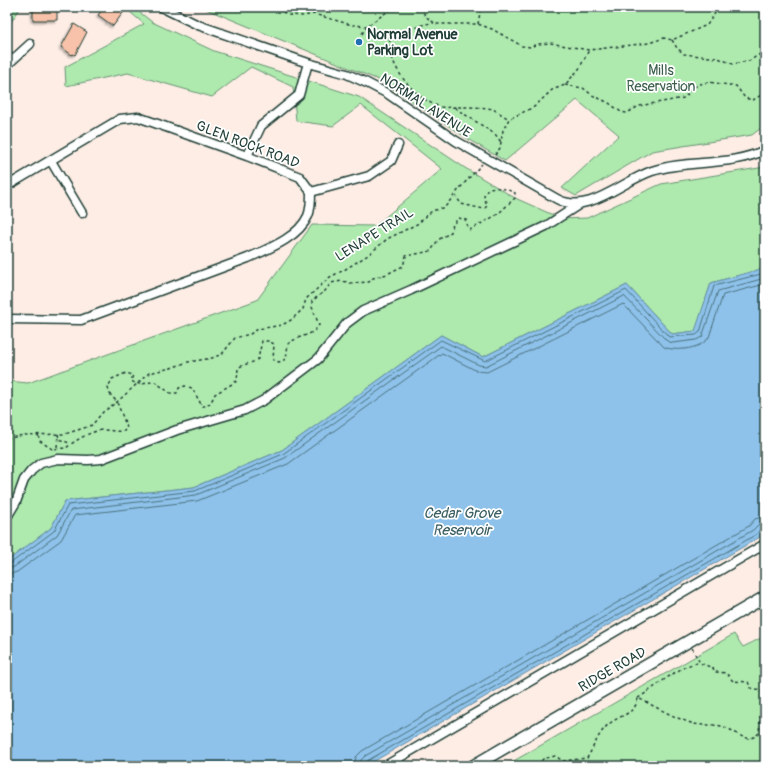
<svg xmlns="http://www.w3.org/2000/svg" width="772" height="773" viewBox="0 0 772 773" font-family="Pangolin,sans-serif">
<defs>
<filter id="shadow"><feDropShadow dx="-2" dy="2" stdDeviation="1" flood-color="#0004"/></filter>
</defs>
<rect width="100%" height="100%" fill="#fdede5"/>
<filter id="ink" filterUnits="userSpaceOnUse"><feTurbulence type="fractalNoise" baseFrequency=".025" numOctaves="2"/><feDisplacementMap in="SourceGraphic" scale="8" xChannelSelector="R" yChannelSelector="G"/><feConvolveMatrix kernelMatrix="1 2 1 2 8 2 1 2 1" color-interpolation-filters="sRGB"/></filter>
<g filter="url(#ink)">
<path fill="#aee9ae" stroke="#669371" d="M7 7H21L7 28Z
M124 7H133L152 22 214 51 359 97 465 168 515 198 562 219 587 218 661 184 765 167V268L711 283 696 331 672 334 627 285 483 357 441 335 282 450 194 487 65 501 51 528 7 561V381L28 383 257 300 312 225 375 226 442 169 361 105 333 126 296 121 293 87 251 67 212 97 128 73 66 86 65 67 144 24Z
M201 7H765V125L752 135 652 151 576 196 562 188 619 135 577 100 505 161 471 141 381 81Z
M734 634 743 647 765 636V766H505Z"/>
<path fill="#8ec2eb" stroke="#628da2" d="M765 268V529L760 537 366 766H7V561L51 528 65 501 194 487 282 450 441 335 483 357 627 285 672 334 695 331 711 283Z"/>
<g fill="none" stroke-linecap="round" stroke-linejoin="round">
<path stroke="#4b727d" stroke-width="1" d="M7 564 11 563 54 531 68 505 195 491 283 454 441 340 485 361 626 290 669 337 696 335 700 332 714 286 765 273
M7 569 14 567 57 535 71 510 196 495 285 458 441 346 479 365 486 366 624 296 667 341 673 343 696 340 702 337 718 291 765 278
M7 575 17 572 61 540 75 515 197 501 288 464 442 353 477 371 487 372 623 304 664 347C676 352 702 349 709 337L723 295 765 284
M354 766 356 757 362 751 749 526 755 519 765 516
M360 766 361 760 365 756 753 530 759 524 765 522
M365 766 367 761 757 534 761 528 765 527"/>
</g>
<path fill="#f7c2a9" stroke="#1f3d34" filter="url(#shadow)" d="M36 7H57V20H33V10H36Z
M105 7H122L125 10 113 26 98 15Z
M74 24 87 32 75 55 73 54 72 55 61 47Z"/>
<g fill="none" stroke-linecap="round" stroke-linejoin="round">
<defs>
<path id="minor" d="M161 7 198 25 308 63 347 74 367 83 388 94 456 141 557 199C588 216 622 181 652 171 688 159 730 167 765 150
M7 65 30 44
M247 156 261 126 299 95 308 63
M51 161 82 213
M7 186 120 119 138 117 247 156 300 177 311 192C311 199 311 209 308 216 298 238 268 249 248 258L81 320 7 319
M311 192 369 176 391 161 398 145
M7 517 16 502 24 480 32 470 41 463 58 459 88 460 101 459 177 430 245 410 264 400 318 359 347 323 363 311 411 290 546 226 580 204
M385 766 765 544"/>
<path id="major" d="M473 766 765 597"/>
</defs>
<use href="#minor" stroke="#1f3d34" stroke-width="11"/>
<use href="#major" stroke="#1f3d34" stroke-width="14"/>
<path stroke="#1f3d34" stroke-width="1.5" stroke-dasharray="3 3" stroke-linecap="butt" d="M272 7 289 15 304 16 314 14 352 25 367 26
M421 7 425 16 436 24H478L492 29 522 46 531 47 537 44 550 43 589 50 649 43 664 38 672 40 707 25 715 13V7
M478 24 481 7
M367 26C399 54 403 24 434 23
M362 34 367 26 394 7
M390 39C387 66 415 100 441 107 447 108 451 107 456 107 465 107 486 107 493 109 498 112 504 116 509 119
M672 40 677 48 684 54 718 58 733 64 749 61 765 51
M565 85 583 88 592 95 609 103 621 112 627 113 639 106 684 98 694 87 700 84 708 82 736 86 745 98 753 100 765 93
M455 108 495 134 501 142
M495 155 500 148 503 130 509 119 534 107 552 90 565 85 579 69 589 50
M58 434 59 439 69 443
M38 435 40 441 52 449 66 448C74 441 91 431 102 430 110 430 117 432 124 431L127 428 117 402 110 394 108 388 112 379 126 373 133 375 131 381C140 386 144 384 154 381L170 393H177L179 388 185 386 192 388 202 406H207L211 402 215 394 237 381 238 368C245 363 252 364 258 359L262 341H269L274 344 273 360 279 362 286 359 288 344C298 335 312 337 319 325L312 307V301L325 291 331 283 342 281 351 283 369 282 373 278 387 274 403 266 406 256 431 251 438 240 451 232 453 224 459 218 466 220 468 228 470 230 498 214 515 198V193C510 190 495 186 490 188 487 189 486 193 484 196L487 206 484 209 461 204 456 196
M7 439 23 435 65 434 84 428 92 425 103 412 117 402 149 373 171 368 188 362 212 358 222 354 235 338 250 334 258 329 282 325 291 320 303 309 306 299 330 277 344 270 368 255 387 239 417 224 432 211 445 207 460 188 482 164
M57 447 58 435
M692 648 700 663 713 668 715 672 726 673 733 681 748 682 751 688 761 690 765 700
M638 698C654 689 683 662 700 663
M761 718 765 725
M541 766 540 762 543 759 555 756 563 761 587 758C594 747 598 733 609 724 621 714 635 715 638 698 656 707 673 717 691 723 701 727 714 723 724 727 737 731 747 746 759 733L762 696"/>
<use href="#minor" stroke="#fff" stroke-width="8"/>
<use href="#major" stroke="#fff" stroke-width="11"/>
</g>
</g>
<circle fill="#1f6fb2" stroke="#fff" stroke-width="1.5" cx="359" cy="42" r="4"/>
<g text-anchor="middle" stroke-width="3.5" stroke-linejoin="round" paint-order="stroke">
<g font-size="14" font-weight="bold" fill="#1f3d34" stroke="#fff" text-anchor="start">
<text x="367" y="39">Normal Avenue<tspan x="367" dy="16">Parking Lot</tspan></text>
</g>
<g font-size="14" fill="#3c5f4c" stroke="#fff">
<text x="661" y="75">Mills<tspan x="661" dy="16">Reservation</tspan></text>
</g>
<g font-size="14" fill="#1f3d34" stroke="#fff">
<text transform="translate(426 105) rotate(33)" y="5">NORMAL AVENUE</text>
<text transform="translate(248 144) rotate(21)" y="5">GLEN ROCK ROAD</text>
<text transform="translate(374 234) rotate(-32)" y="5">LENAPE TRAIL</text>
<text transform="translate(612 669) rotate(-30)" y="5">RIDGE ROAD</text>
</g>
<g font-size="15" font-style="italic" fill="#3b5e62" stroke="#fff">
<text x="462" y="518">Cedar Grove<tspan x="462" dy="17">Reservoir</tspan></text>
</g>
</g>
<rect width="772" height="773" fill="none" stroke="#fff" stroke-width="24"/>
<rect x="12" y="12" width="748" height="749" fill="none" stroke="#1f3d34" stroke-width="1.5" filter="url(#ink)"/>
</svg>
